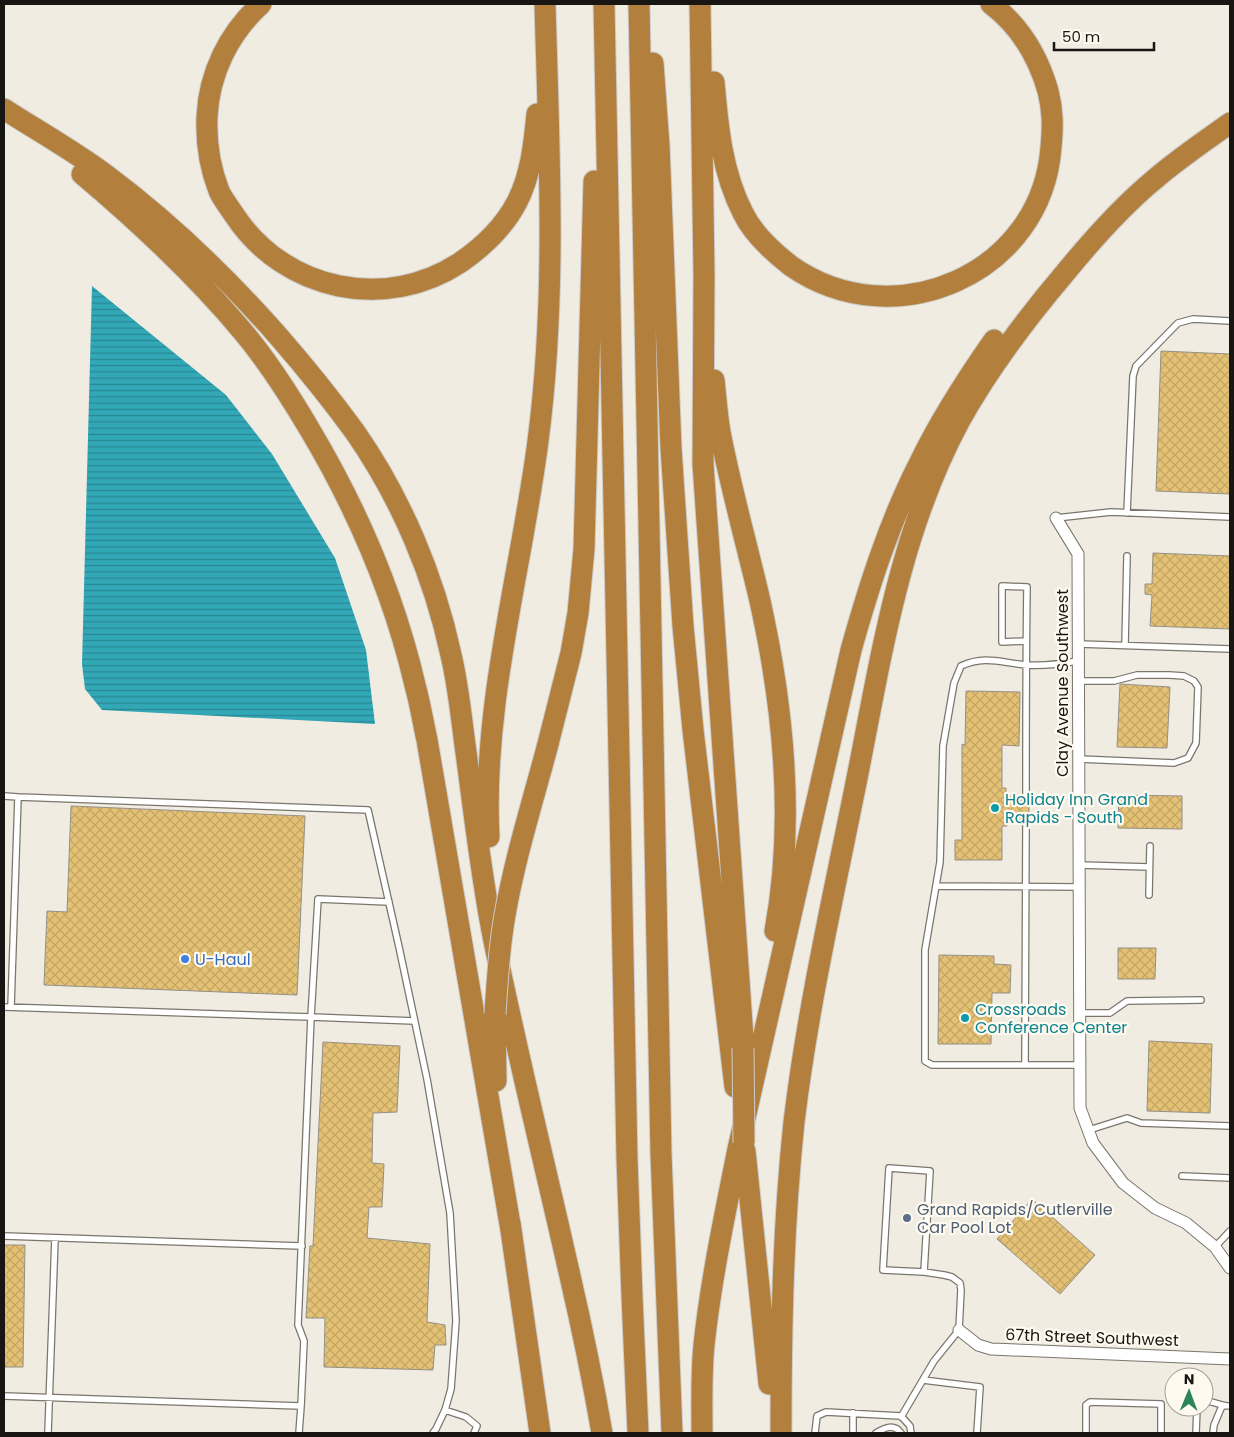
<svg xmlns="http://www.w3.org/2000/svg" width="1234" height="1437" viewBox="0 0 1234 1437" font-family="Poppins,sans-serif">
<defs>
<pattern id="water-rules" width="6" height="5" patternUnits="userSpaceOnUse" patternTransform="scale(1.25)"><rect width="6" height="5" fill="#32a7b6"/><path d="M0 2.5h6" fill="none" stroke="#298793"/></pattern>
<pattern id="building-cross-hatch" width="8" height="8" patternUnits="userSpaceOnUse" patternTransform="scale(1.25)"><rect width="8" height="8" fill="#e4c175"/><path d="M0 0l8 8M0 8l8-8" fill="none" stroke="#c3a564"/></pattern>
</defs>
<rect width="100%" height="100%" fill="#f1ece2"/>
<path fill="url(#water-rules)" d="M92 286 226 395 272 454 335 558 366 650 375 724 102 710 85 689 82 664Z"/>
<path fill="url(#building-cross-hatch)" stroke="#959087" d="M1161 351 1230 354V494L1156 491Z
M1153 553 1230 556V629L1150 626 1152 595 1145 594V584H1152Z
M1120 684 1170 687 1167 748 1117 747Z
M966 691 1020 692 1019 746 1002 745V788H1006V796H1022L1026 800 1029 798V818L1026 816 1022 820H1007V826H1002V860H955V840H962V744L965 745Z
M1119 795 1182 796V829L1118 828Z
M71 806 305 816 297 995 44 985 47 911 67 912Z
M1118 948H1156L1155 979H1118Z
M939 955 994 956V964L1011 965 1010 993H992L991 1044H938Z
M1149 1041 1212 1044 1210 1113 1147 1111Z
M323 1042 400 1046 397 1112 373 1113 372 1163 384 1164 382 1207H369L367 1238 430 1244 427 1322 445 1325 446 1345H435L433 1370 324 1367 325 1318H306L310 1246H313Z
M1032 1199 1095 1255 1060 1294 997 1239Z
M4 1245H25L23 1367H4Z"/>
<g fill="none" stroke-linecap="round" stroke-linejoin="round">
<defs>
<path id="service" d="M1127 513 1133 376 1136 366 1178 323 1193 319 1230 321
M1056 518 1111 512 1230 517
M1079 644 1230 649
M1125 645 1127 556
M1078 661C1061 664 1045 666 1027 665 1002 663 985 655 961 666L954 683 943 746 940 862 925 950V1061L932 1065H1079
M1079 681H1114L1137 675H1169L1184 676 1194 681 1198 687 1196 743 1188 758 1174 763 1079 759
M1026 795C1026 725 1026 656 1027 587L1002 586V642L1026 641
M4 796 18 797
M1079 865 1149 867
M937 886 1079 887
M1149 895 1150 846
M389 902 318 899 311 1017 414 1021
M4 1007 311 1017 298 1325 304 1341 301 1406 4 1396
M11 1007 18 797 368 810 399 947 427 1079 450 1213 456 1321 451 1389 445 1410
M1079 1013H1110L1127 1001 1201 1000
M1025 1065 1026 821
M1089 1130 1127 1118 1141 1123 1230 1126
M1182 1176 1230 1178
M4 1236 302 1246
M1215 1247 1230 1231
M923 1380 980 1387 977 1433
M1204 1401C1214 1401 1220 1406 1230 1406
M901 1417 934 1361 959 1330 961 1290 960 1283 952 1277 944 1275 924 1272 930 1171 889 1168 883 1270 924 1272
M48 1433 55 1238
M299 1433 301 1406
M433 1433 436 1429 445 1410 466 1417 477 1426 474 1433
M815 1433 817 1416 826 1412 901 1416 910 1426 911 1433
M853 1433V1413
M876 1433C884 1428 894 1423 901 1433
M1086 1433V1405L1090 1402 1161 1404V1433
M1196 1433 1197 1407
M1213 1433 1214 1425 1222 1406"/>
<path id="minor" d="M1056 518 1078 554 1080 1108 1093 1143 1123 1183 1155 1208 1186 1223 1215 1247 1230 1268
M959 1330 978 1345 991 1349 1230 1359"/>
<path id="motorway" d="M261 4C229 33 209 73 207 117 206 141 210 168 219 191 223 200 230 208 235 216 285 291 386 312 461 262 484 246 504 227 517 202 531 175 534 144 537 114
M604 4 627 1159 632 1296 638 1433
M639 4 661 1154 672 1433
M700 4 704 274 703 464 743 1038
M653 63 659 145 671 448 683 626 693 730 735 1087
M714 82C718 128 722 172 743 213 753 234 773 252 791 266 894 338 1042 274 1051 147 1053 126 1053 111 1048 91 1038 56 1020 26 991 4
M4 109C38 131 74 151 106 175 169 222 227 278 279 337 305 367 331 399 355 432 401 498 434 576 451 655 458 684 461 715 465 745 474 811 481 877 494 941 517 1053 545 1165 570 1276 582 1328 593 1381 602 1433
M82 174C140 223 196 275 244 333 269 363 290 396 310 430 357 509 394 595 415 685 420 703 423 722 427 740L512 1236
M714 380C716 397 717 415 720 432 731 489 747 545 760 601 784 709 795 823 775 931
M548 744 571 653 578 613 584 549 594 181
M489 837C482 704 521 573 538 441 557 296 549 150 545 4
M495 1014 496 1081
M745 1151 769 1384
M510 1223 540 1433
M702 1433C702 1404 701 1374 704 1345 711 1279 725 1214 738 1149L851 650C869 586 889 523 919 464 940 420 966 380 994 340
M781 1433C781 1329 783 1226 794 1122 808 1005 835 889 858 773 882 652 900 531 960 420 989 368 1026 319 1065 273 1092 240 1121 207 1155 179 1178 159 1205 141 1230 123"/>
</defs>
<use href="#service" stroke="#7a766d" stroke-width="8"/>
<use href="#minor" stroke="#7a766d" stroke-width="13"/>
<use href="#motorway" stroke="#cccccb" stroke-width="23"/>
<use href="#service" stroke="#fff" stroke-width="5.5"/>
<use href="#minor" stroke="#fff" stroke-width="11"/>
<use href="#motorway" stroke="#b37f3d" stroke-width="21"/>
<defs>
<path id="motorway-bridge" d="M495 1014C497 981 499 948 505 915 515 857 533 801 548 744
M743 1048 744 1143"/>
</defs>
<use href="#motorway-bridge" stroke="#cccccb" stroke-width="23" stroke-linecap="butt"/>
<use href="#motorway-bridge" stroke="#b37f3d" stroke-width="21"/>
</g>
<g fill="#0f9aa8" stroke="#fffaef" stroke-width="2">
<circle cx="995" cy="808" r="5"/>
<circle cx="965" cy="1018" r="5"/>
</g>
<circle fill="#3f7fe0" stroke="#fffaef" stroke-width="2" cx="185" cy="959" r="5"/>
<circle fill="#5c6f8a" stroke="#fffaef" stroke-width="2" cx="907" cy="1218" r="5"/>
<g text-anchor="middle" stroke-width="4.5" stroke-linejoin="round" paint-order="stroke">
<g font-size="16" fill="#181613" stroke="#fffaef">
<text transform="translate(1062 683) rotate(-90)" y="6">Clay Avenue Southwest</text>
<text transform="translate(1092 1337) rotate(2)" y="6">67th Street Southwest</text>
</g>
<g font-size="16" fill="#0d838f" stroke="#fffaef" text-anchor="start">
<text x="1005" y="805">Holiday Inn Grand<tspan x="1005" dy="18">Rapids - South</tspan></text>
<text x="975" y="1015">Crossroads<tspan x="975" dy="18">Conference Center</tspan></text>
</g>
<g font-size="16" fill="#366cbe" stroke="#fffaef" text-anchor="start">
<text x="195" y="965">U-Haul</text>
</g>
<g font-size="16" fill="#4e5e75" stroke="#fffaef" text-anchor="start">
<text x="917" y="1215">Grand Rapids/Cutlerville<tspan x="917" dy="18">Car Pool Lot</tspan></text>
</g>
</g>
<rect width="1234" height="1437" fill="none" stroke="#181613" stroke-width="10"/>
<g transform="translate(1189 1392) rotate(1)"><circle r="24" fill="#fffaef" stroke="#a39f97"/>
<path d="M0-4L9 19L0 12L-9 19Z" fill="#2a855b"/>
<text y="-8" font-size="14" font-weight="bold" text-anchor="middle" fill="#181613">N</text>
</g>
<path d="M1054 42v8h100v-8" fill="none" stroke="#181613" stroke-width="2.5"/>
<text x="1062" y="42" font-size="15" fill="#181613" stroke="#fffaef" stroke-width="4" paint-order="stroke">50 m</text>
</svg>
